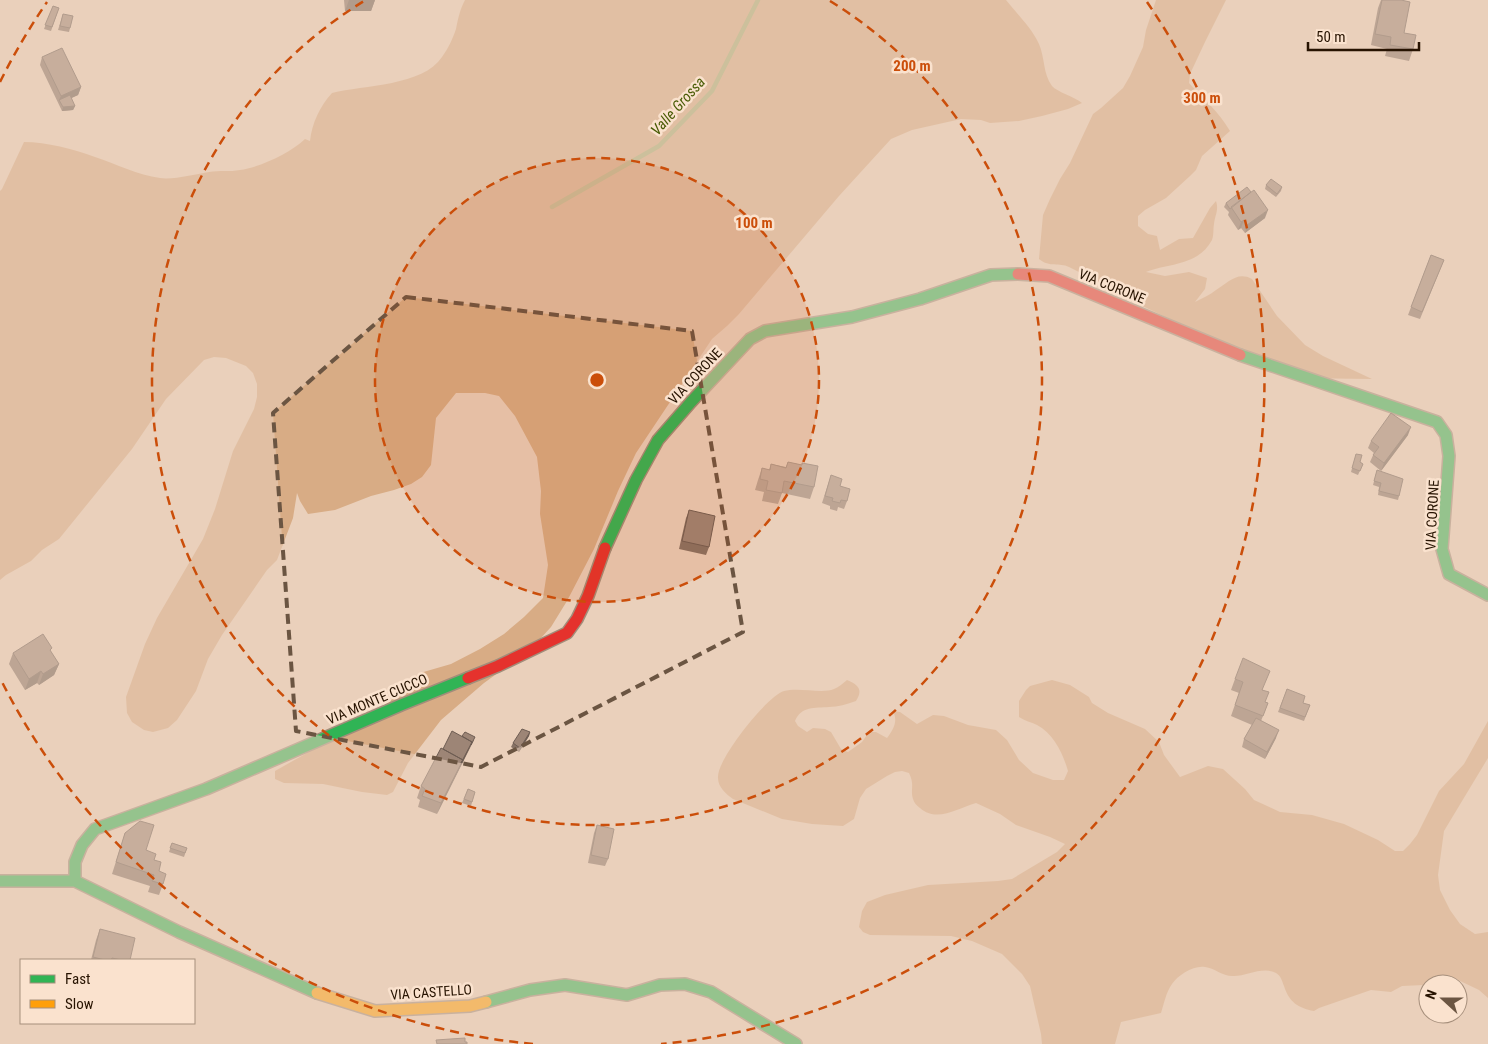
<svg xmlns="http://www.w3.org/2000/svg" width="1488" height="1044" viewBox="0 0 1488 1044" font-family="'Roboto Condensed',sans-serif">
<rect width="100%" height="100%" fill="#ead0bb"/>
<path fill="#d8ac85" d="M465 0H1006C1017 14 1032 28 1039 44 1045 58 1043 74 1052 86 1057 92 1075 97 1082 103L1068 109 1042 116 1019 121 990 123 981 120 961 119 912 130 891 139 839 196 739 314 727 326 712 339 636 453 618 491 594 549 567 601 551 627 530 650 484 683 441 720 408 763 393 792 387 795 362 792 323 784 284 783 275 779V771L360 723 405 690 414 677 420 673 451 664 480 649 504 634 524 617 543 598 548 565 540 514 541 491 537 457 515 416 499 396 485 393H456L436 418 431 465 422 477 411 484 394 490 371 496 335 510 308 514 300 501 297 493 293 518 277 560 267 570 222 635 208 659 196 691 177 720 168 728 153 732 144 730 132 722 127 713 126 697 145 644 157 618 203 539 215 509 233 451 254 409 257 397V384L253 373 246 366 226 358 214 357 204 360 166 399 132 449 59 539 42 550 31 561 6 575 0 580V191L2 189 24 142C47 142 73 149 95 157 116 164 138 175 160 178 173 180 197 174 209 172 219 170 230 172 240 170 261 167 290 153 305 139L310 141C312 123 320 106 332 93 364 85 423 86 442 57 448 49 453 38 456 29 458 19 460 9 465 0Z
M1156 0H1226L1205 42 1190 74 1189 83C1204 99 1219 112 1230 131L1202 156 1196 170 1190 176 1166 198 1145 210 1138 216V226L1148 234 1157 236 1160 250 1179 239 1193 238 1210 208 1216 201C1219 210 1215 215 1214 224 1213 229 1214 235 1212 240 1198 266 1169 263 1146 272L1165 276 1189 272 1207 278 1205 289 1195 302C1202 298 1210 295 1216 290 1228 283 1237 271 1252 279L1277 316 1305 345 1323 356 1372 379 1294 378 1115 293C1101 282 1085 275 1069 267 1059 262 1050 268 1039 259L1043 215 1050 199 1060 179 1070 163 1093 114 1101 108 1123 88 1130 76 1143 47 1146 30Z
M847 680C859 685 863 690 856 701 847 704 838 707 829 707 815 708 801 706 795 721L798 726 807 732 813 728 825 729 831 732 841 749 848 752 862 742 869 732H876L887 738C894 729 898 721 893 711L900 712 917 724 933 715 944 716 968 725 996 730 1007 740 1019 760 1033 773 1053 780H1064L1068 771C1063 754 1054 734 1037 725 1031 722 1025 721 1019 717V701L1026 690 1030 686 1052 680 1070 685 1089 697 1092 703 1108 713 1145 729 1159 742 1164 755 1180 777 1208 766 1223 769 1245 789 1254 800 1265 805 1280 812 1312 815 1344 824 1378 840 1395 851H1403L1410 844 1417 835 1439 791 1464 764 1488 721V758L1444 831 1438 875 1440 890 1450 910 1460 924 1475 934 1488 932V998L1479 990 1456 979 1424 985 1402 986 1391 992 1371 990 1319 1008 1314 1011C1298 1008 1289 1002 1284 986 1282 981 1281 976 1276 973 1263 966 1247 976 1234 976 1223 977 1215 968 1205 967 1194 965 1178 975 1172 984 1166 992 1164 1004 1161 1013L1121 1022 1115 1044H1042L1041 1034 1030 986 1022 974 1002 954 972 941 951 936 870 935 863 932 859 927 862 911 867 902 885 895 928 885 998 881 1012 879 1057 852 1065 844 1050 837 1016 825 1000 814 976 803C958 808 937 823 920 808 917 806 914 803 913 799 910 789 915 785 909 773L902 771 895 772 887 776 866 789 860 798 854 819 843 826 812 824 782 819 733 799C726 794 718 787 718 778 716 760 767 696 784 691 799 687 822 694 834 689 839 687 843 683 847 680Z"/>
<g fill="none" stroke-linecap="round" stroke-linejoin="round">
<path stroke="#a8ae75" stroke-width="4.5" d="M552 207 659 146 712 91 758 0"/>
<defs>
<path id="fast" d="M1240 355 1437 422 1446 435 1449 456 1442 549 1449 574 1488 595
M605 548 636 480 658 440 691 402 750 339 765 331 852 317 920 299 991 275 1018 274
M0 881H75L179 932 317 993
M75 881V862L82 845 95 829 206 789 401 705 468 678
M486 1002 530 990 565 985 627 995 660 985 685 984 711 992 796 1044"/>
<path id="slow" d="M317 993 375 1011 470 1006 486 1002"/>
<path id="jam" d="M1018 274 1049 276 1240 355
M468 678 498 666 567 633 577 619 588 596 605 548"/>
</defs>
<use href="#fast" stroke="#a28d7a" stroke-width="14"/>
<use href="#slow" stroke="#a28d7a" stroke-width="14"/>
<use href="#jam" stroke="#a28d7a" stroke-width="14"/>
<use href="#fast" stroke="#30b455" stroke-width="11"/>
<use href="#slow" stroke="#ff9f0a" stroke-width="11"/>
<use href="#jam" stroke="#e5322d" stroke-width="11"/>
</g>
<path fill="#877265" d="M344 0H375L371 11H345Z
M1381 0H1401L1404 33 1413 49 1409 61 1385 56 1387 49 1371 45 1378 8Z
M53 6 59 8 51 31 44 29Z
M63 14 70 28 69 32 58 30Z
M42 57 81 87 78 95 71 98 75 106 73 110 62 111 40 65Z
M1266 185 1282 187 1281 191 1276 197 1265 189Z
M1226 203 1265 218 1245 233 1241 228 1238 230 1228 215 1229 212 1224 207Z
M1431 255 1444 260 1420 319 1408 315Z
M1408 435 1381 471 1370 462 1374 453 1368 448 1371 441Z
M1356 454 1360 462 1363 464 1358 475 1351 472Z
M788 462 802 465V463L814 487 810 499 782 493 778 504 762 501 764 492 755 490 758 480 762 468 769 470 771 464 786 467Z
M1377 470 1399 496 1398 500 1378 495 1379 487 1373 485Z
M831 475 840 486 847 501 844 509 838 507 837 511 830 509V506L822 503Z
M689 511 709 547 706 555 679 549 686 518Z
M50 652 59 664 54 675 39 685 37 683 25 690 9 664 13 653Z
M1235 679 1263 690 1265 702 1268 703 1261 721 1276 738 1265 759 1242 747 1244 739 1252 725 1231 716 1239 693 1231 690Z
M1287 689 1303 703 1310 705 1304 721 1278 712Z
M530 732 529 736 519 752 511 747 513 743Z
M462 736 474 740 437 814 418 807 420 800 417 798 421 786 443 749Z
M468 789 475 792 471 806 462 803Z
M597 825 608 859 605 866 588 863 594 833Z
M125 833 146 850 154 860 163 884 159 895 148 892 150 886 112 874Z
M172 843 187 848 184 857 169 852Z
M100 929 130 960H91L96 940Z"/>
<path fill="#6e5d53" d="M349 0H375L371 11H345Z
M81 87 78 95 61 103 59 100 61 96Z
M75 106 73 110 62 111 63 107Z
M1268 210 1265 218 1245 233 1247 225Z
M1244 220 1241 228 1238 230 1241 222Z
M1411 427 1408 435 1381 471 1384 463Z
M59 664 54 675 39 685 43 674Z
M41 671 37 683 25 690 29 679Z
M1279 730 1276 738 1265 759 1267 752Z
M530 732 529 736 519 752 520 748Z
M472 742 469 749 437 814 441 803Z"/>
<path fill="#9d8576" stroke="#6e5d53" d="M1382 0H1401L1410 2 1404 33 1416 35 1413 49 1390 45 1391 37 1375 34Z
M53 6 59 8 52 27 45 25Z
M63 14 73 16 70 28 60 26Z
M62 48 81 87 61 96 42 57Z
M70 95 75 106 63 107 59 100Z
M1271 179 1282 187 1277 194 1266 185Z
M1247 187 1251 192 1230 209 1226 203Z
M1254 190 1268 210 1247 225 1244 220 1241 222 1231 207Z
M1431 255 1444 260 1422 312 1411 307Z
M1391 413 1411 427 1384 463 1373 455 1379 447 1371 441Z
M1356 454 1362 455 1360 462 1363 464 1360 471 1352 468Z
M788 462 802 465V463L818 466 814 487 784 481 782 493 766 490 768 481 760 479 762 468 770 470 771 464 786 468Z
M1377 470 1403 479 1399 496 1379 491 1381 483 1374 481Z
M831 475 842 479 840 486 850 489 847 501 841 500 840 503 832 501 833 498 825 496Z
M689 510 715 516 709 547 682 541Z
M43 634 52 648 50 650 59 664 43 674 41 671 29 679 13 653Z
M1243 658 1270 671 1262 690 1269 692 1265 702 1268 703 1263 716 1235 705 1243 682 1235 679Z
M1287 689 1305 696 1303 703 1310 705 1305 717 1280 708Z
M1256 718 1279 730 1267 752 1244 739Z
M522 729 530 732 520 748 513 743Z
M452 731 472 742 461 763 463 760 443 749Z
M465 732 475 737 471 745 472 742 462 736Z
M441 748 463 760 441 803 422 796 425 789 421 786Z
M468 789 475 792 472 802 464 799Z
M140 821 154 825 146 850 156 854 154 860 161 862 159 871 166 874 163 884 152 881 154 875 116 862 125 833Z
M597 825 614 829 608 859 591 855Z
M172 843 187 848 185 853 170 848Z
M100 929 135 938 130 960H121L112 958 111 960H105L93 957Z
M465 1038V1042H467V1044H437L436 1040Z"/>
<path d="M0 0H1488V1044H0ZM406 297 692 331 743 632 481 767 296 731 273 413Z" fill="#ead0bb" fill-opacity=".55" fill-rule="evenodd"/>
<path fill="none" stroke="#6b5542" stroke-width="4" stroke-dasharray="10 6" stroke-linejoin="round" d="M406 297 692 331 743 632 481 767 296 731 273 413Z"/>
<circle cx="597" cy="380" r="222" fill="#cb4e0a" fill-opacity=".12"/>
<g fill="none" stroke="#cb4e0a" stroke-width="2.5" stroke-dasharray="9 6">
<circle cx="597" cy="380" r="222"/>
<path d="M830 1A445 445 0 1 1 364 1"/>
<path d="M533 1044A667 667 0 0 1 0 678M0 82A667 667 0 0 1 47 2M1147 2A667 667 0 0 1 661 1044"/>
</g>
<g text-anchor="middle" stroke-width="5" stroke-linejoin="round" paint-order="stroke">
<g font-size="14" fill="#271301" stroke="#fae2ce">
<text transform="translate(1112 286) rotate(22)" y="5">VIA CORONE</text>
<text transform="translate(695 376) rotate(-47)" y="5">VIA CORONE</text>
<text transform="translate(1432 515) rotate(-87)" y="5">VIA CORONE</text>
<text transform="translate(377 699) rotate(-23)" y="5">VIA MONTE CUCCO</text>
<text transform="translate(431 992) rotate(-4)" y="5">VIA CASTELLO</text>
</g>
<g font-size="15" font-style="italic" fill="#495c06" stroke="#fae2ce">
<text transform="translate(678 106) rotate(-48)" y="5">Valle Grossa</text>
</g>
</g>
<circle cx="597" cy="380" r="8" fill="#cb4e0a" stroke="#fae2ce" stroke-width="2.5"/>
<g font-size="15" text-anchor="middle" font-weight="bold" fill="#cb4e0a" stroke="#fae2ce" stroke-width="5" stroke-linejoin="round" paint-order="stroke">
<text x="912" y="71">200 m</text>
<text x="1202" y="103">300 m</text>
<text x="754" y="228">100 m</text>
</g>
<rect x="20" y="959" width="175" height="65" fill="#fae2ce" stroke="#a68f7c"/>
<rect x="30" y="975" width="25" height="8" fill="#30b455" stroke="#a68f7c"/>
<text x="65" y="984" font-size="15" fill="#271301">Fast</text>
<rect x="30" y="1000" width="25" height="8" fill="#ff9f0a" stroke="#a68f7c"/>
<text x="65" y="1009" font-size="15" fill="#271301">Slow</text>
<g transform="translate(1443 999) rotate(291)"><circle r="24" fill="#fae2ce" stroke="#a68f7c"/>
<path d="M0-4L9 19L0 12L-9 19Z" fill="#6b5542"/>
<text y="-8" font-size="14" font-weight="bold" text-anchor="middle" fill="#271301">N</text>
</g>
<path d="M1308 42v8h111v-8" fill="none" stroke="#271301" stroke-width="2.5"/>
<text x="1316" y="42" font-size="15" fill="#271301" stroke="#fae2ce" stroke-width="4" paint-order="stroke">50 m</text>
</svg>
